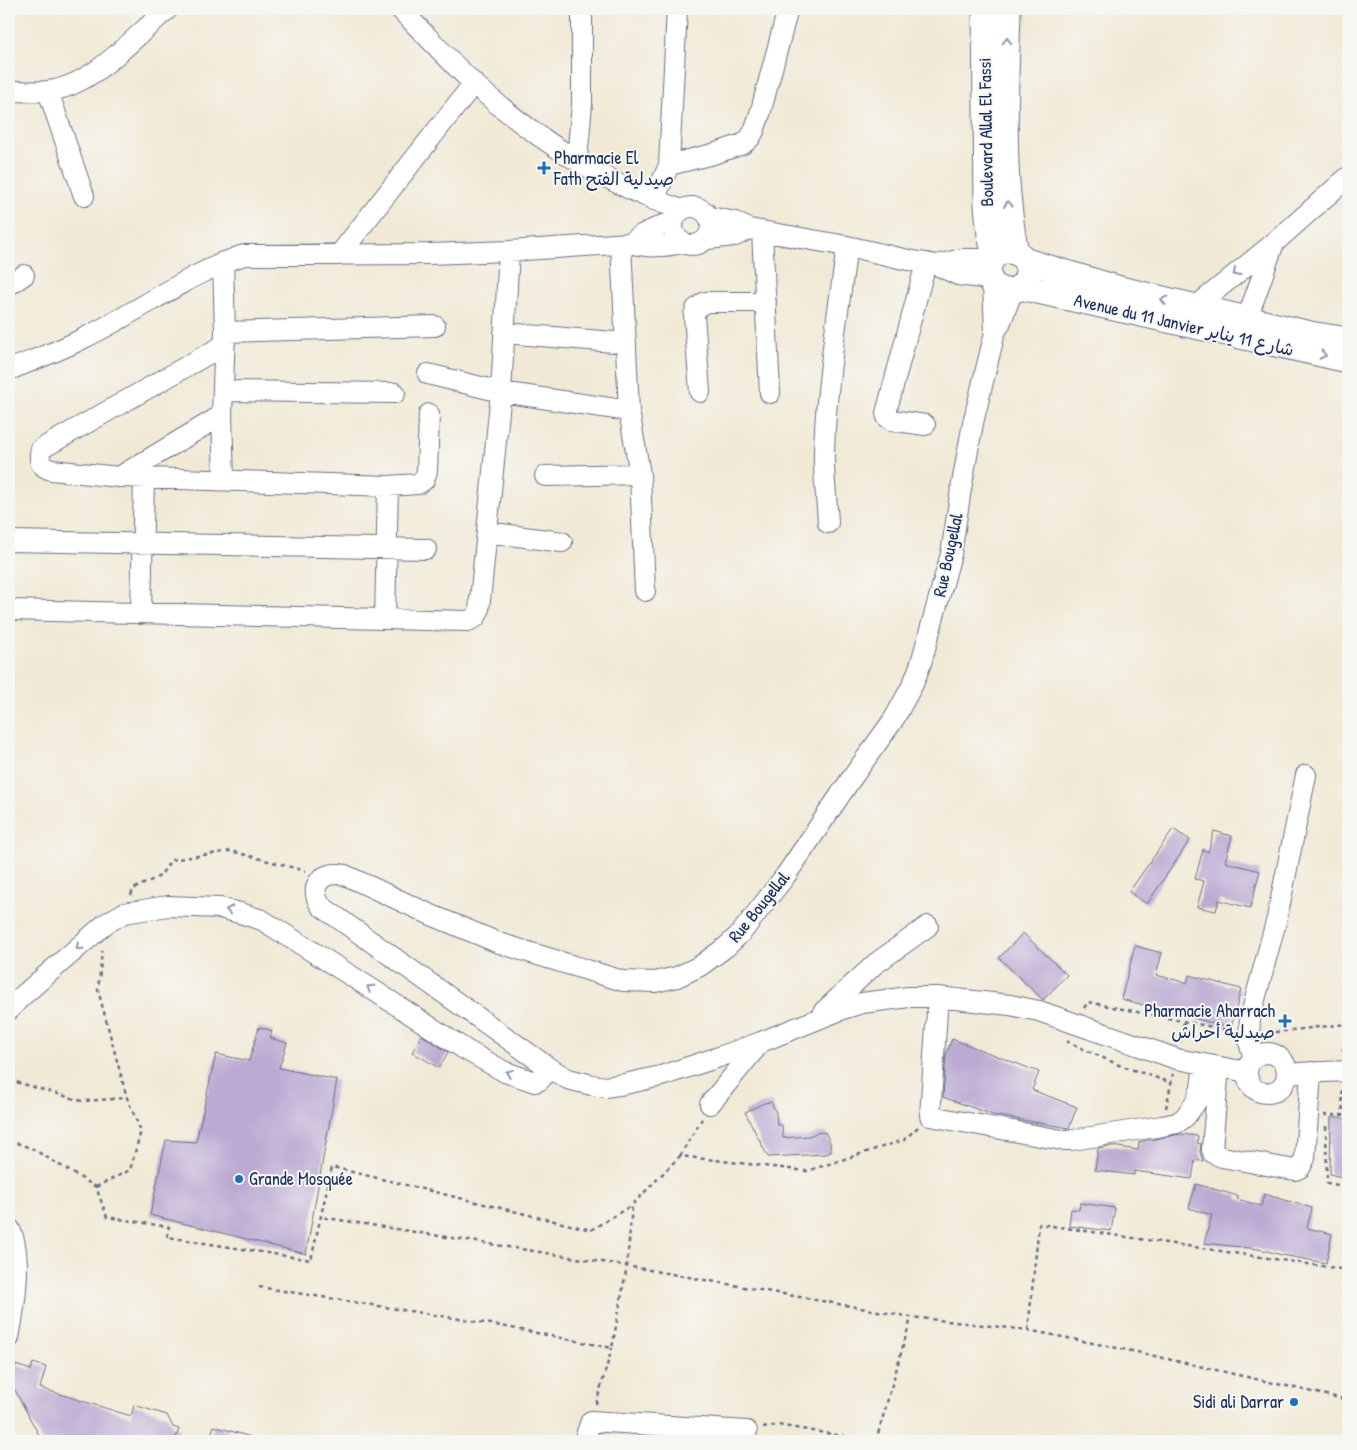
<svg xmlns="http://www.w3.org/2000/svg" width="1357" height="1450" viewBox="0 0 1357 1450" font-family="'Patrick Hand','Playpen Sans Arabic',sans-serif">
<rect width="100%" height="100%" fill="#f6f6f2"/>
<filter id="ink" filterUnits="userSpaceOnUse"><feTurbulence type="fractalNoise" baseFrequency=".02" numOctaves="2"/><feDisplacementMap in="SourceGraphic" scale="10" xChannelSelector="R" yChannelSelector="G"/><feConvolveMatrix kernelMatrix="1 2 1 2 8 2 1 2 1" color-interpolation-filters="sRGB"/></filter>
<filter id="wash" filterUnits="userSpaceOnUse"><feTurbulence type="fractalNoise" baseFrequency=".0096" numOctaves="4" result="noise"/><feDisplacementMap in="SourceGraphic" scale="20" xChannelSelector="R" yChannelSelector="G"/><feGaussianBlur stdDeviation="1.12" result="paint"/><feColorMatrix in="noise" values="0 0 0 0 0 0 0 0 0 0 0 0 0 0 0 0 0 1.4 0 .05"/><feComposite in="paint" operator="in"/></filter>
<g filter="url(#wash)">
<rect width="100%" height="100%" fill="#f1e9d5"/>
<g id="blocks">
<path fill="#bcaad3" d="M1173 829 1190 840 1147 904 1129 892Z
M1214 831 1232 836 1225 862 1260 871 1250 908 1219 900 1216 911 1197 907 1204 881 1195 879 1203 849 1208 852Z
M1023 933 1067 975 1043 1000 999 958Z
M1135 946 1162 953 1156 975 1187 983 1189 975 1241 989 1231 1028 1121 999Z
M259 1027 272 1031 270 1038 287 1043 279 1068 337 1080 306 1254 150 1215 166 1140 196 1142 216 1054 249 1061Z
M422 1035 448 1052 439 1068 412 1052Z
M952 1039 1039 1072 1032 1090 1077 1107 1069 1128 993 1115 943 1097 946 1054Z
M771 1102 776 1112 777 1125H782L783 1138 809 1136 816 1133 825 1132 830 1142 831 1152 826 1154 768 1157 745 1112 764 1103Z
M1331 1117H1338L1348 1120V1179L1330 1174Z
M1181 1134 1198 1136 1197 1143 1201 1144 1200 1152 1203 1161 1195 1160 1192 1179 1134 1171V1175L1095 1170 1098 1148 1112 1146 1138 1150 1139 1142Z
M1196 1184 1238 1196 1237 1199 1261 1206 1264 1194 1312 1208 1307 1228 1332 1234 1326 1263 1282 1255 1259 1249 1204 1243 1212 1215 1189 1208Z
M1080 1203 1115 1208 1111 1231 1069 1226 1071 1209 1079 1210Z
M9 1363 31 1370 33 1363 46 1367 40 1388 131 1416 134 1405 167 1415 173 1427 179 1429 175 1441H42L9 1379Z
M214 1426 254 1438V1441H209Z"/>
</g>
</g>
<g filter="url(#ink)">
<use href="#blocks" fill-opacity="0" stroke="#667088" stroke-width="1"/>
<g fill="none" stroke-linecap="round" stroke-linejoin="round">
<defs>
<path id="minor" d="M400 9C424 33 447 58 472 82 531 136 607 185 682 210
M9 91C21 91 35 92 48 91 94 86 133 37 168 9
M48 91 84 196
M577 159 582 104V9
M669 165 677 9
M654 200 669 165 713 154 743 144 750 138 754 131 760 114 788 9
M673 226a19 19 0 1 1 38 0a19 19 0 1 1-38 0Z
M710 217 735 222 749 229 847 246 908 260 937 265 958 275 990 279
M762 231 770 393
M707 239 735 236 749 229
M630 243 643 234 674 220
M621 244 629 411 640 474 645 591
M339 255 474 83
M223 262 225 332 222 415 224 480
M937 265 962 259H992
M993 284 995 332
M9 285 24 275
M1013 290 1000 324 995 332 973 423 961 489 951 554 921 663 913 684 894 719 849 782 786 875 741 933 726 947 700 966 677 977 655 982 623 981 499 943 429 914 345 875C323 870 307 885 321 906L549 1068 568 1079 592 1085 605 1087 625 1084 661 1076 719 1057 761 1042 843 1009 862 1003 909 997H938L1010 1005 1039 1011 1177 1059 1247 1072
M1194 308 1274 243 1348 177
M225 332 435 326
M1240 332 1247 319 1274 243
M504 333 626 343
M224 345 41 449C38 461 40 467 52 470L119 477 388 486 418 484 424 480 427 471 429 414
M9 370C33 360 59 351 82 339 137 313 187 274 244 255L429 254 509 251 630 243C649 248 664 247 682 243
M428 374 501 392 629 411
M224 391 395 393
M700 392 694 315 696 309 705 302H766
M925 425 891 420 887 417 886 413 926 263
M545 476 640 474
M119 477 222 415
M828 523C827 500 823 475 824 451 826 383 838 314 847 246
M487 532 562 542
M9 541 426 549
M9 610 468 621 476 617 479 610 501 392 509 251
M141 614 144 477
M385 619 388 486
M938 997 930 1116 1062 1140H1072L1162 1126 1177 1123 1185 1117 1196 1102 1201 1088 1204 1064
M9 1010 20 998 105 924 124 913 168 906 220 908 240 913 262 920 353 977 466 1050 505 1072 535 1082 540 1080 549 1068
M823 1012 875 964 928 926
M1247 1073a20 20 0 1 1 40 0a20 20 0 1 1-40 0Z
M1254 1058 1249 1042 1250 1018 1277 918 1306 775
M1219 1067 1212 1149 1213 1153 1222 1157 1295 1170 1300 1168 1305 1158 1311 1072
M1298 1073 1348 1071
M710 1104 761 1042
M9 1228C24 1253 14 1311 9 1338
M584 1441 591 1421 747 1431"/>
<path id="major" d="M985 9 987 206 990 235 995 255
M1008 9C1006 90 1000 172 1016 252
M988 271a20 20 0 1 1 40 0a20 20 0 1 1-40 0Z
M1026 261 1120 289 1310 334 1348 340
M1020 287 1348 360"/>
</defs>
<use href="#minor" stroke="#667088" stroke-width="22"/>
<use href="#major" stroke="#667088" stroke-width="27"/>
<path stroke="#667088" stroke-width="2.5" stroke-dasharray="4 4" stroke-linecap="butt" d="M131 895 133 889 160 876 171 860 231 851 306 871
M1084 1008 1088 1002 1232 1031
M1267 1033 1346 1024 1347 1044 1343 1049 1342 1054
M1069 1040 1068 1042 1119 1065 1172 1083
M1180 1042 1184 1021
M9 1080 82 1101 127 1098
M1166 1108 1173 1074
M1324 1115H1343L1342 1087
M1326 1126 1327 1183 1348 1187
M918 1127 904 1140 807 1171 680 1156 632 1205 627 1266 911 1317 1028 1330 1137 1352 1348 1400
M9 1140 33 1149 96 1187 107 1217 169 1227 167 1237 311 1260 332 1167 591 1230 632 1205
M680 1156 702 1119
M96 1187 130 1170 141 1131 127 1098 98 990 102 951
M259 1287 491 1324 612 1348 627 1266 321 1217
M1028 1330 1039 1224 1348 1270
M596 1404 612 1348
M763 1428 778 1425 872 1441
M876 1441 911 1318"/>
<use href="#minor" stroke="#fff" stroke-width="20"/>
<use href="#major" stroke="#fff" stroke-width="25"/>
</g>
<defs><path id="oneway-chevron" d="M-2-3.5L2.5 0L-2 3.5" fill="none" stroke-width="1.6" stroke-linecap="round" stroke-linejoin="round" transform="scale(1.25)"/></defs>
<g stroke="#8d97ae">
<use href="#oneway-chevron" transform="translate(1007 41) rotate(-89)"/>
<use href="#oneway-chevron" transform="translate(1008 204) rotate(-96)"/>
<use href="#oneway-chevron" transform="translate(1236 273) rotate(140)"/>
<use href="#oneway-chevron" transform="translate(1164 300) rotate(-166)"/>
<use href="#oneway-chevron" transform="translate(1323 355) rotate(12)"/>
<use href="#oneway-chevron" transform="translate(229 910) rotate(-168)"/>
<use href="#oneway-chevron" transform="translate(79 947) rotate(139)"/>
<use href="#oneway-chevron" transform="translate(370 988) rotate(-147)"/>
<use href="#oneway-chevron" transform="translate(509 1073) rotate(-158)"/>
</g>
</g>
<g fill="#1f6fb2" stroke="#f6f6f2" stroke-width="2">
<path d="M541.5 160.5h5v5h5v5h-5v5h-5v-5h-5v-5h5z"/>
<path d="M1282.5 1013.5h5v5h5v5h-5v5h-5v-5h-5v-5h5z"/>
<circle cx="239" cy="1179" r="5"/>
<circle cx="1294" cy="1402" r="5"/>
</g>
<g text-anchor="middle" stroke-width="4" stroke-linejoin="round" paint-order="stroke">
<g font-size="18" fill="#1b2f5e" stroke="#f6f6f2">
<text transform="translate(986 132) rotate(-91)" y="6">Boulevard Allal El Fassi</text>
<text transform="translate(1184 325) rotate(13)" y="6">Avenue du 11 Janvier شارع 11 يناير</text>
<text transform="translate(948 555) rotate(-78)" y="6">Rue Bougellal</text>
<text transform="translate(759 907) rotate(-51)" y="6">Rue Bougellal</text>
</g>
<g font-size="18" fill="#1b2f5e" stroke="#f6f6f2" text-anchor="start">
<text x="554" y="164">Pharmacie El<tspan x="554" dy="21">Fath صيدلية الفتح</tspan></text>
<text x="1275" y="1017" text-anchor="end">Pharmacie Aharrach<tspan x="1275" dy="21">صيدلية أحراش</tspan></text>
<text x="249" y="1185">Grande Mosquée</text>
<text x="1284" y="1408" text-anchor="end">Sidi ali Darrar</text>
</g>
</g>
<rect width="1357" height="1450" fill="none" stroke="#f6f6f2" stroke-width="30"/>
</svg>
